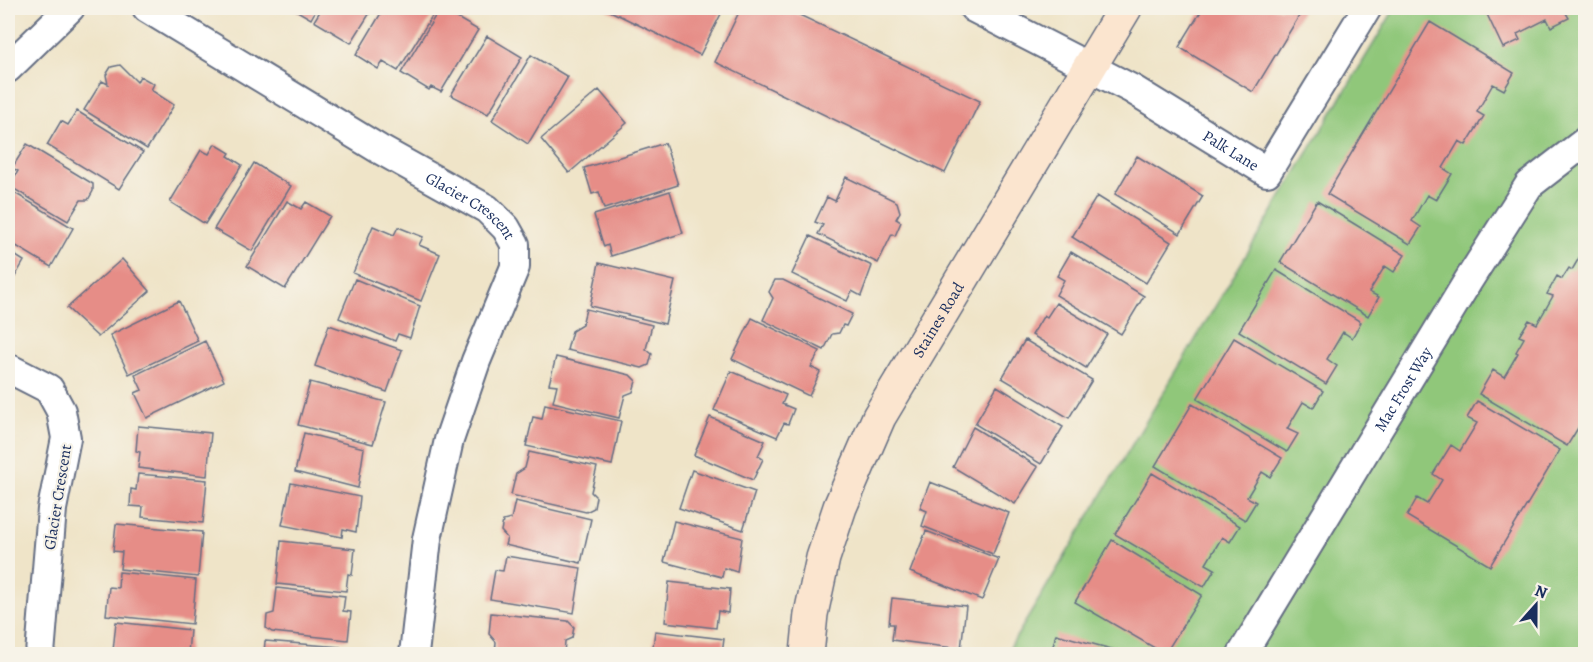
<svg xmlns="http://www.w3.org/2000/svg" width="1593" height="662" viewBox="0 0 1593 662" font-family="Alegreya,serif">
<rect width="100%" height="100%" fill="#f7f3e8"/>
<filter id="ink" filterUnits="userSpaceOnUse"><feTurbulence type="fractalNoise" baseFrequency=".0167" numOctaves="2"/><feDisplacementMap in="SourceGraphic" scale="12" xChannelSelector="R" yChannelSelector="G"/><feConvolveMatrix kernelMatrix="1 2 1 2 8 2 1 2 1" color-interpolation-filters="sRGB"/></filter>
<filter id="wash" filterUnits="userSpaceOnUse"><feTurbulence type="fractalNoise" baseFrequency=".008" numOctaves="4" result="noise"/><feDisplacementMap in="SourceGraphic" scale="24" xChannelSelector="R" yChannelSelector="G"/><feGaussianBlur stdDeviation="1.35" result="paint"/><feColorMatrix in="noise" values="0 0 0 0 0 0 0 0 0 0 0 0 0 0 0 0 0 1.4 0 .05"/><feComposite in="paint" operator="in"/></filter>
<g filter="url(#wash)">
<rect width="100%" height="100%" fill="#efe4c8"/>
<path fill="#90c77a" stroke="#567b6c" stroke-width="1.5" d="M1395 8H1585V654H1006Z"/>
<g id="blocks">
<path fill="#e68d87" d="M292 8H317L311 19Z
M322 8H373L351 43 314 21Z
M384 8H437L398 71 383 62 378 69 356 55Z
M440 8 478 30 441 92 431 87 429 90 401 73Z
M604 8H724L700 55Z
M741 8H785L980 101 945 173 715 62Z
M1203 8H1304L1253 92 1179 47Z
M1484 8H1578L1566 13 1569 18 1551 27 1547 19 1517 34 1520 40 1503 48Z
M1430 22 1514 73 1504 90 1493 84 1477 112 1484 116 1466 145 1459 141 1443 168 1452 174 1436 200 1427 195 1412 221 1421 227 1410 244 1327 194Z
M487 36 522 57 488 114 451 95Z
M531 55 568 77 528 144 492 120Z
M120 65 137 82 140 76 154 84 151 90 174 105 147 149 84 110 102 81 108 84 106 75 111 67Z
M599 90 627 123 569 173 541 139Z
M77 111 143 152 119 189 47 145 61 121 68 125Z
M665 143 678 185 604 209 599 192 592 194 584 168Z
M27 144 93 184V191L88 200H81L68 221 9 186 18 171 12 168Z
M215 144 230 153 228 156 242 165 205 224 170 202 201 150 209 154Z
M1137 156 1203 196 1180 234 1115 194Z
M254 163 291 186 252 251 214 229Z
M846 177 897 202 900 212 896 219 901 222 895 236 892 234 878 263 818 234 823 225 815 222 827 197 835 201Z
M8 189 73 228 51 267 8 241Z
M670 191 683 233 611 256 608 245 604 247 594 215Z
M1097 196 1171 242 1146 283 1072 237Z
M287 201 301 209 306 202 330 216 285 289 247 266Z
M1317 201 1405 255 1394 272 1385 266 1369 292 1379 297 1368 316 1280 262Z
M373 226 394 235 398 227 423 237 419 245 440 254 421 301 353 273Z
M810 236 872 266 861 296 852 291 847 301 792 274Z
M8 251 24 261 8 289Z
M1583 251 1586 253V415L1567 446 1479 394 1493 370 1504 377 1518 353 1516 352 1524 338 1519 336 1529 320 1537 324 1553 296 1547 294 1557 276 1562 279 1569 268 1572 270Z
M1071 252 1144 296 1121 334 1056 295 1064 280 1057 276Z
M122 259 150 291 98 337 67 308Z
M599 263 675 281 665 324 590 306Z
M1276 270 1361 322 1352 338 1343 332 1327 359 1337 366 1326 384 1239 331Z
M355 279 420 306 410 338 398 334 395 341 339 318Z
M775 280H783L852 314 846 326 843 325 839 333 832 334 824 350 763 320 773 298 769 292Z
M179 301 198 341 129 374 110 335Z
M1056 303 1107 334 1086 368 1032 335 1044 315 1047 317Z
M586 309 652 325 646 349 652 354 649 365 642 368 567 350 572 331 582 325Z
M752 318 820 351 811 367 820 372 809 396 732 359Z
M329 325 402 350 387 392 315 366Z
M1234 338 1323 391 1313 408 1303 402 1287 429 1298 434 1287 452 1197 399Z
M1025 340 1092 380 1069 418 1002 378Z
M205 341 224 381 147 418 135 393 142 390 135 375Z
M556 357 630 375 636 381 633 392 625 395 619 418 553 402 557 385 549 384Z
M731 371 786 395 782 404 794 409 788 424 784 423 777 437 714 410Z
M310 382 386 402 373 444 298 425Z
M997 386 1063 427 1041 464 975 424Z
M1477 401 1560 450 1490 566 1407 516 1417 498 1427 504 1442 480 1433 474 1451 445 1460 451 1477 423 1467 418Z
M545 404 621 421 612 465 526 446 533 417 542 419Z
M1192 404 1282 458 1270 477 1262 472 1247 497 1256 502 1245 520 1155 466Z
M710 417 765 441 758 456 763 459 753 480 694 455Z
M138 426 211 433 207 476 138 468 140 452 136 451Z
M973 427 1038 467 1015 504 953 467Z
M304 433 364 448 358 488 295 472Z
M529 452 597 467 591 492 596 497 594 508 586 512 511 495 516 474 525 468Z
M692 470 755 492 743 530 679 508Z
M1152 473 1240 526 1230 542 1222 537 1206 564 1215 569 1204 587 1115 534Z
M138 474 207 480 203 523 142 517 143 507 130 506 131 489 136 490Z
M930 482 1009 513 993 554 922 526 927 511 920 508Z
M291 483 360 497 356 532 343 529 342 537 282 525Z
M515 501 591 519 581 563 505 545 507 538 501 531 503 521 511 519Z
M674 521 742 538 737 572 724 568 722 577 664 562Z
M116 524 202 532 198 577 120 569 122 552 113 551Z
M926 531 999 559 982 600 910 572Z
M1112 540 1202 595 1165 654 1075 602Z
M281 541 355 549 352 575 348 574 346 591 277 584Z
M506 556 581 568 574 613 490 599 495 570 503 571Z
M119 572 196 580 192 624 106 615 109 587 118 588Z
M669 582 730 589 728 613 718 611 716 628 665 622Z
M277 588 345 596 343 611 351 612 348 640 272 632 266 628 267 615 274 613Z
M892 598 966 606 961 649 892 640 894 624H889Z
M491 613 568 621 574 627 572 638 565 641 564 654H495L496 642 489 634Z
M116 622 190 630 188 654H107V650L113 651Z
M655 631 724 639 722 654H652Z
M1056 634 1130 654H1051Z
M265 641 340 647 339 654H264Z
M902 651 916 653V654H901Z"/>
</g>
</g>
<g filter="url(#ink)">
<use href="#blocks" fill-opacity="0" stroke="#656e83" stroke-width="1.5"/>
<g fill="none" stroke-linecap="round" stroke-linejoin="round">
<defs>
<g id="street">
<path id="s1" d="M147 8 379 149 487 209 506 228 515 244V267L476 361 449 440 427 539 414 654"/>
<path id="s2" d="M974 8 1132 89 1267 172 1367 8"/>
<path d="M8 68 70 8"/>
<path d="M8 368 49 389 61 411 66 438 52 509 40 654"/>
<path id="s3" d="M1242 654 1468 281 1529 185 1586 141"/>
</g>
<g id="secondary">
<path id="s4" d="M807 654 811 614 823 558 840 507 879 417 1125 8"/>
</g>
</defs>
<use href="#street" stroke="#656e83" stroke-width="32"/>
<use href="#secondary" stroke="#656e83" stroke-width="36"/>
<use href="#street" stroke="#fff" stroke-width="28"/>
<use href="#secondary" stroke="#fbe5cf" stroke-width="33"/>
</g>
</g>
<g text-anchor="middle" stroke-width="4.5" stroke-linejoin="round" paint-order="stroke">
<g font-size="16" fill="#1b2f5e" stroke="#f7f3e8">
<text dy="6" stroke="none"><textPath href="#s2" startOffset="294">Palk Lane</textPath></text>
<text dy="6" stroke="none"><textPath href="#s1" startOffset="380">Glacier Crescent</textPath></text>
<text dy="6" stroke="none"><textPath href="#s4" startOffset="363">Staines Road</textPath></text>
<text dy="6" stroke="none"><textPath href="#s3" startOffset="310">Mac Frost Way</textPath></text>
<text transform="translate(57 497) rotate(-81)" y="6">Glacier Crescent</text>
</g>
</g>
<rect width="1593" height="662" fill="none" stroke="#f7f3e8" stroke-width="30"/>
<g transform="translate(1536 605) rotate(21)" stroke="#f7f3e8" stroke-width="4.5" paint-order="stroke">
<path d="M0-4.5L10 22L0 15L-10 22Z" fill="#1b2f5e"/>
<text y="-9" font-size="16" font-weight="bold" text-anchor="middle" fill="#1b2f5e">N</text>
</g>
</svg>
